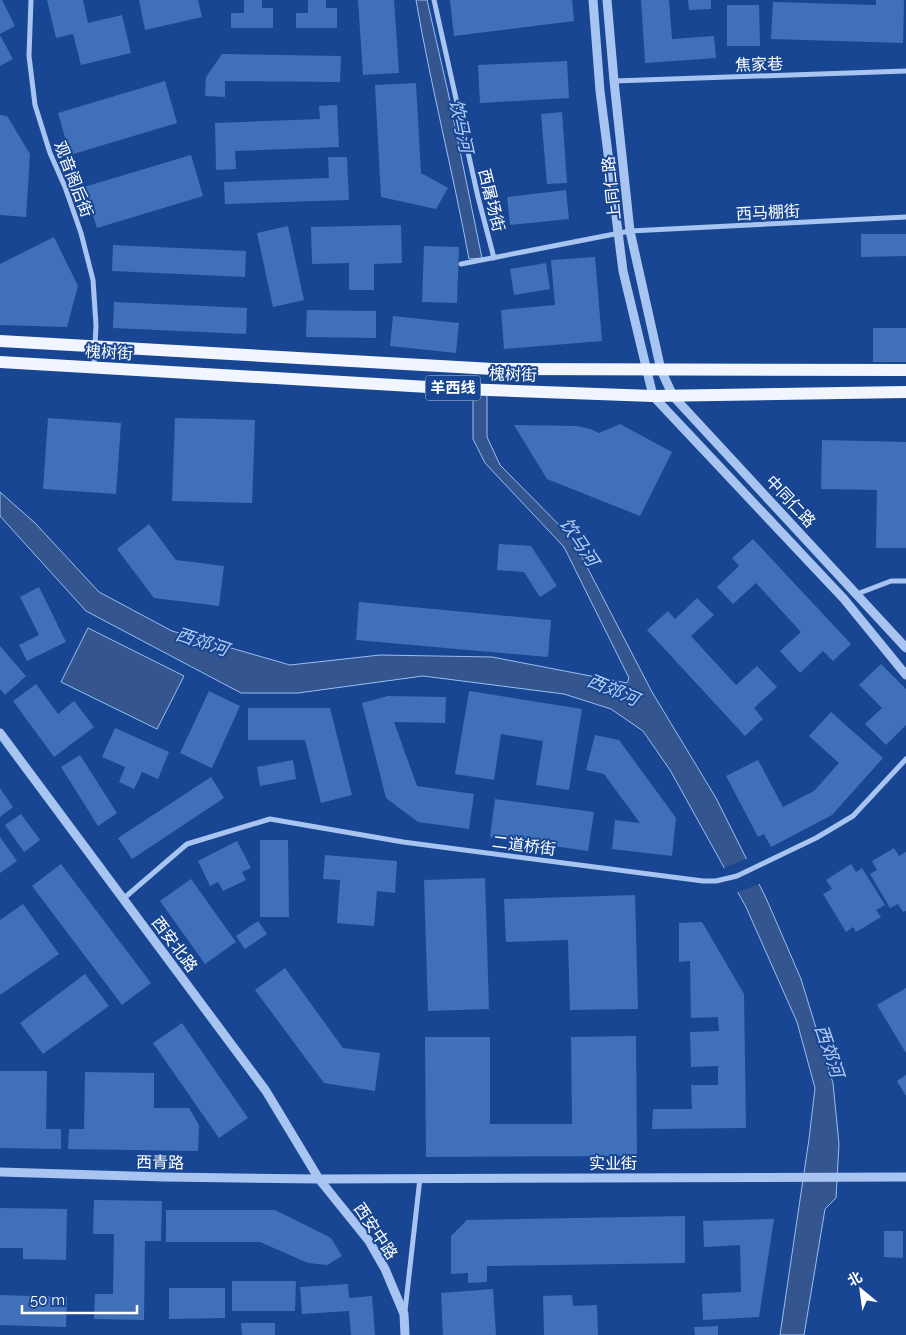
<svg xmlns="http://www.w3.org/2000/svg" width="906" height="1335" viewBox="0 0 906 1335" font-family="Raleway,'Noto Sans SC',sans-serif">
<rect width="100%" height="100%" fill="#184692"/>
<path fill="#34558e" stroke="#9abef2" d="M416 0H427L448 92 482 258 469 259C453 172 431 87 416 0Z
M473 393H487V437L500 465 572 538 652 692 716 798 766 898 801 979 833 1083 839 1144 836 1198 825 1209 804 1335H780L809 1139 815 1088 797 1022 746 907 670 770 643 731 611 709 564 694 423 676 298 693H241L86 611 0 516V492L35 523 99 592 172 631 290 665 380 655 492 657 627 683 629 678 564 547 485 463 473 439Z
M88 628 184 676 157 729 61 682Z"/>
<path fill="#184692" d="M749 858 762 883 735 893 721 869Z"/>
<path fill="#4170ba" d="M0 0H2L15 26 0 34Z
M47 0H83L88 23 122 15 131 53 81 65 73 34 56 38Z
M139 0H198L202 17 145 30Z
M244 0H262V8H273V28H231V13H244Z
M308 0H326V8H337V28H296V13H308Z
M358 0H394L399 73 363 75Z
M450 0H572L574 21 454 36Z
M641 0H669L672 39 714 36 716 58 645 63Z
M688 0H711V9L689 10Z
M876 0H904L903 43 771 39 773 2 876 5Z
M727 5H759L760 46H727Z
M0 35 13 59 0 66Z
M222 54 341 56 340 82 225 81V97L205 96 206 77Z
M567 61 569 98 480 103 478 65Z
M165 81 177 123 70 155 58 113Z
M416 83 421 173 448 188 436 209 381 197 375 85Z
M337 105 339 147 235 151 236 169 216 170 215 123 320 119 319 106Z
M562 112 567 183 547 184 541 114Z
M0 115 7 116 30 154 26 217 0 215Z
M191 155 203 196 97 228 84 187Z
M328 157H347L349 200 225 204 224 182 329 178Z
M566 190 569 219 510 225 507 197Z
M401 225 402 263 374 264V290H349V263L312 264 311 227Z
M288 226 304 300 273 307 257 233Z
M861 234H906V256L861 257Z
M54 237 78 286 67 327 0 325V264Z
M113 245 246 251 245 277 112 271Z
M424 246 459 247 457 303 422 302Z
M595 257 602 341 504 349 501 310 555 305 551 260Z
M546 263 550 289 514 295 510 269Z
M114 302 247 308 246 334 113 328Z
M307 310 376 311V338L306 337Z
M393 316 459 323 456 353 390 346Z
M873 328H906V362H873Z
M48 418 121 423 116 494 43 489Z
M175 418 255 420 252 503 172 501Z
M620 424 672 452 640 516 547 479 514 425 577 426 590 429 599 433Z
M822 440 906 442V548H876L877 490 821 489Z
M149 524 176 560 224 566 219 606 154 598 117 549Z
M753 539 851 644 833 661 823 651 800 673 780 651 801 632 756 583 733 604 717 587 739 566 732 558Z
M499 544 531 546 557 586 540 597 524 572 497 570Z
M39 587 66 642 27 661 19 645 39 635 20 597Z
M697 598 714 615 691 636 736 685 757 666 777 687 754 708 763 719 745 736 647 630 668 611 675 619Z
M359 602 551 620 548 657 356 640Z
M0 646 26 676 5 695 0 689Z
M881 664 906 689V725L886 745 865 724 882 708 859 685Z
M36 684 58 714 74 701 94 727 54 757 13 701Z
M209 691 240 706 212 768 180 753Z
M469 691 582 709 569 790 536 785 543 741 501 734 494 780 455 774Z
M388 696 446 697 445 723 394 722 417 786 474 794 469 829 418 822 386 798 362 703Z
M248 708H330L352 795 321 803 305 740H248Z
M831 712 883 758 832 815 771 847 764 834 758 837 726 776 758 760 783 807 814 791 839 763 809 736Z
M115 728 169 752 158 779 142 772 134 789 119 782 125 767 102 757Z
M595 735 619 740 676 818 672 856 612 849 615 820 640 823 604 774 586 770Z
M80 755 117 813 98 826 61 767Z
M293 760 296 779 260 786 257 767Z
M211 777 224 798 132 859 118 838Z
M0 788 13 807 0 817Z
M495 799 594 812 588 851 490 837Z
M21 814 40 840 24 852 5 825Z
M0 837 17 861 0 873Z
M260 840H288L289 917H260Z
M237 841 251 868 242 872 246 880 223 891 218 882 210 886 198 861Z
M894 848 899 856 906 852V911L903 912 898 904 890 908 870 874 877 870 872 861Z
M325 855 397 861 395 893 377 891 374 926 337 923 340 880 323 879Z
M61 864 151 983 122 1005 32 886Z
M851 864 856 872 862 868 885 905 876 910 881 917 856 932 853 927 846 932 823 894 832 889 826 880Z
M485 878 489 1009 428 1011 424 880Z
M191 879 236 942 205 964 160 901Z
M635 895 638 1009 570 1010 568 940 506 942 504 899Z
M23 904 59 954 0 995V920Z
M258 921 267 934 245 949 236 936Z
M702 922 744 994 746 1128 652 1129 653 1109H692L691 1085H718V1066L691 1067 690 1032 719 1031 718 1017 691 1018 690 961 679 962V923Z
M285 968 343 1048 380 1053 375 1091 324 1083 255 990Z
M85 974 109 1006 43 1054 20 1023Z
M906 988V1053L877 1005Z
M182 1023 248 1118 219 1138 153 1043Z
M636 1036 637 1156 426 1157 425 1037H490V1124H572L571 1037Z
M0 1071H47L46 1129H61V1149L0 1148Z
M85 1072 154 1073V1108H189L199 1125 198 1151 68 1149 69 1129H84Z
M906 1075V1096L897 1081Z
M94 1200 162 1201 161 1241H145L144 1320 94 1319 95 1294H113L114 1234H93Z
M0 1208 67 1209 66 1260 23 1259V1248H0Z
M166 1210H275L331 1238 342 1256 327 1265 308 1263 260 1242H166Z
M685 1216V1263L487 1266V1282L468 1283V1273L451 1274V1236L467 1220Z
M774 1219 759 1317 703 1320 702 1294 741 1292 740 1245 704 1247 703 1221Z
M884 1231H903V1258L884 1257Z
M232 1281H296L295 1311H232Z
M348 1284 349 1298 372 1296 375 1335H351L349 1311 302 1314 300 1287Z
M169 1288H225V1318L169 1319Z
M493 1289 496 1335H443L441 1293Z
M0 1295 67 1297 66 1327 0 1325Z
M572 1295 573 1306 597 1305 598 1335H544L543 1296Z
M241 1323H275V1335H242Z
M718 1326V1335H695L694 1327Z"/>
<g fill="none" stroke-linecap="round" stroke-linejoin="round">
<path stroke="#a8c4f0" stroke-width="5" d="M31 0 29 56 35 105 50 153 65 187 81 233 93 280 96 325 94 367
M434 0 478 197 494 258
M614 81 906 71
M461 264 630 231 906 217
M857 594 891 581H906
M123 899 187 844 270 819 403 842 703 881H716L737 876 816 838 853 816 906 759
M405 1311 420 1178"/>
<path stroke="#a8c4f0" stroke-width="9" d="M593 0 600 91 623 271 653 396 844 599 906 675
M607 0 614 81 630 231 661 370 673 396 906 648
M0 733 266 1091 319 1179 369 1241 385 1269 404 1314 405 1335
M0 1172 164 1177 319 1179 906 1177"/>
<path stroke="#f0f5ff" stroke-width="12" d="M0 341 493 369 906 370
M0 362 462 389 653 396 906 392"/>
</g>
<g text-anchor="middle" stroke-width="4" stroke-linejoin="round" paint-order="stroke">
<rect fill="#184692" stroke="#bac8de" stroke-width="1" x="425.5" y="375.5" width="55" height="25" rx="4"/>
<g font-size="15" font-weight="bold" fill="#fff">
<text x="453" y="393">羊西线</text>
</g>
<g font-size="16" fill="#fff" stroke="#184692">
<text transform="translate(759 64) rotate(-2)" y="6">焦家巷</text>
<text transform="translate(74 179) rotate(69)" y="6">观音阁后街</text>
<text transform="translate(611 188) rotate(-96)" y="6">上同仁路</text>
<text transform="translate(492 200) rotate(76)" y="6">西屠场街</text>
<text transform="translate(768 212) rotate(-3)" y="6">西马棚街</text>
<text transform="translate(109 352) rotate(3)" y="6">槐树街</text>
<text transform="translate(513 374) rotate(2)" y="6">槐树街</text>
<text transform="translate(791 501) rotate(47)" y="6">中同仁路</text>
<text transform="translate(524 845) rotate(7)" y="6">二道桥街</text>
<text transform="translate(175 944) rotate(53)" y="6">西安北路</text>
<text transform="translate(160 1162) rotate(1)" y="6">西青路</text>
<text x="613" y="1169">实业街</text>
<text transform="translate(376 1231) rotate(56)" y="6">西安中路</text>
</g>
<g font-size="18" font-style="italic" fill="#b4cef7" stroke="#184692">
<text transform="translate(461 126) rotate(78)" y="6">饮马河</text>
<text transform="translate(579 542) rotate(56)" y="6">饮马河</text>
<text transform="translate(202 642) rotate(18)" y="6">西郊河</text>
<text transform="translate(613 690) rotate(23)" y="6">西郊河</text>
<text transform="translate(829 1051) rotate(71)" y="6">西郊河</text>
</g>
</g>
<g transform="translate(861 1290) rotate(331)" stroke="#184692" stroke-width="4" paint-order="stroke">
<path d="M0-4L9 19L0 12L-9 19Z" fill="#ffffff"/>
<text y="-8" font-size="14" font-weight="bold" text-anchor="middle" fill="#ffffff">北</text>
</g>
<path d="M22 1305v8h115v-8" fill="none" stroke="#ffffff" stroke-width="2.5"/>
<text x="30" y="1305" font-size="15" fill="#ffffff" stroke="#184692" stroke-width="4" paint-order="stroke">50 m</text>
</svg>
